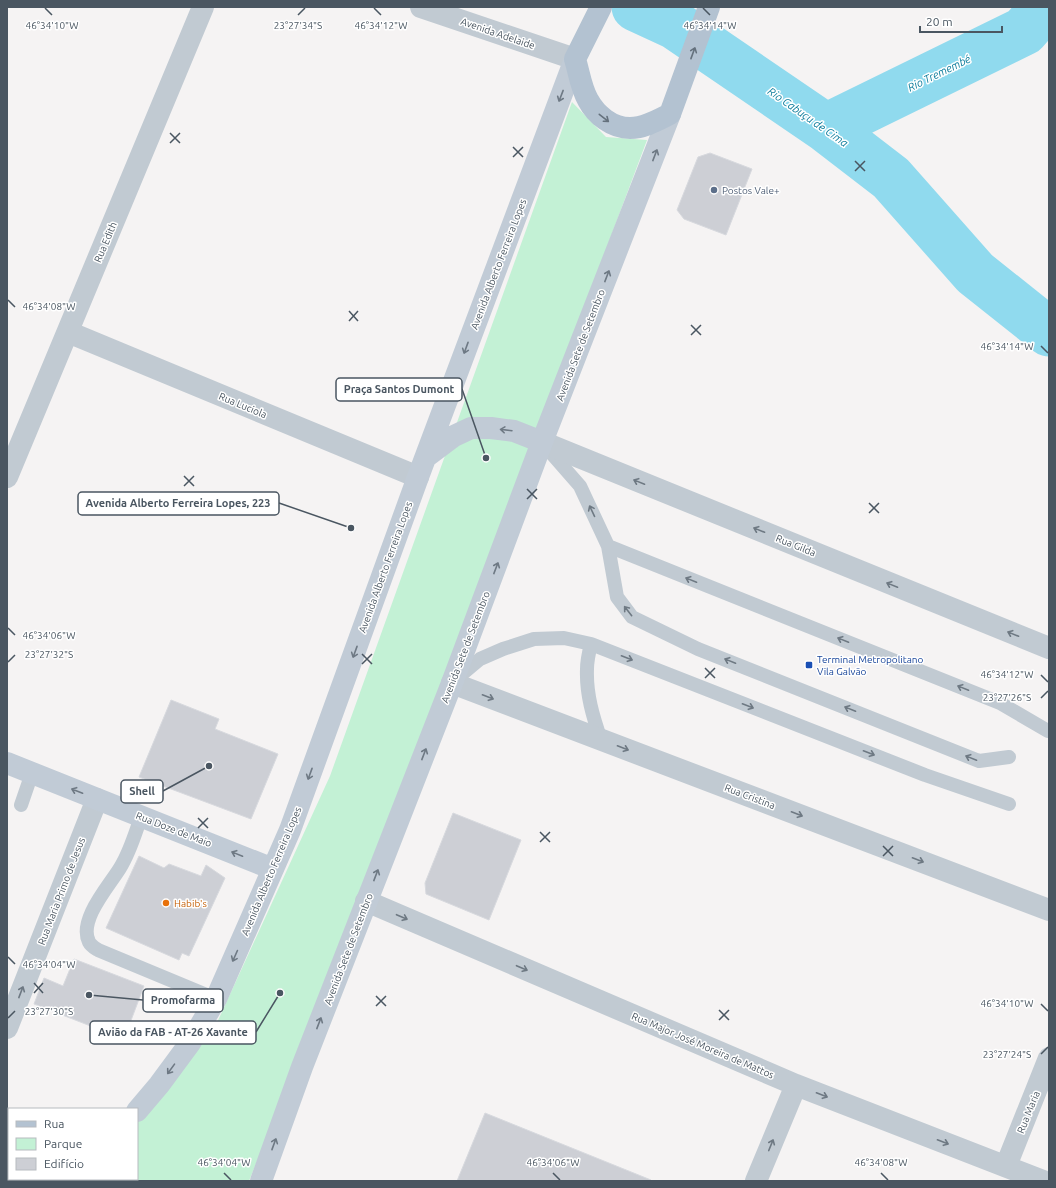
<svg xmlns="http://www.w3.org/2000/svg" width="1056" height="1188" viewBox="0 0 1056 1188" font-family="Ubuntu,sans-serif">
<rect width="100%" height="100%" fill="#f5f3f3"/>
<path fill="#c3f1d5" d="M572 102 606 137 647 140 376 864 249 1181H76L77 1179H137V1113L215 1027 330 776Z"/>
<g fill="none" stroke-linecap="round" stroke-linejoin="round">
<path stroke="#90daee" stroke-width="49" d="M636 7 675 25 826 128 891 178 975 273 1049 332
M826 128 1024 31 1045 7"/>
</g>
<path fill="#cdcfd5" stroke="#d7d9de" d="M710 153 752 169 726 235 684 219 677 210 698 157Z
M171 700 219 719 215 729 278 754 251 819 139 777Z
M453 813 521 840 489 920 426 894 425 883Z
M139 856 164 868 169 864 201 876 206 865 225 878 189 956 182 953 179 960 106 928Z
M74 959 144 986 124 1039 34 1004 44 978 63 986Z
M485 1113 651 1180V1181H457Z"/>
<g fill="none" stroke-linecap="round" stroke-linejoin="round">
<path stroke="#c1cad2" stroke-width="14" d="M545 446 580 486 608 546 617 597 632 617 698 649 979 761 1009 757
M608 546 1000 703 1048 731
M591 644C589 652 587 661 587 669 586 694 593 717 601 740
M455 680 480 659 503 649 534 639 564 638 591 644 925 775 1009 804
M21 805 32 773
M141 817C135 834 130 852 120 868 109 886 78 920 89 942 91 946 95 948 98 950L216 999"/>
<path stroke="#c1cad2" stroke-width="22" d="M421 7 575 59
M68 332 418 477
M542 442 1049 648
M7 477 203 7
M452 683 1049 910
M366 901 796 1085 1043 1181
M7 1028 97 799
M1006 1166 1049 1058
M756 1181 796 1085"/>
<path stroke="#c1cbd6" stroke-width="22" d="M426 457 454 436 471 428H491L514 431 542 442
M7 763 273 869
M137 1111 159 1085 190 1043 216 999 290 830 418 477 575 59
M68 1181 70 1179
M261 1181 302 1067 452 683 542 442 670 114"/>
<path stroke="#b3c2d1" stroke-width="22" d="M601 7 575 59C579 72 581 88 588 100 596 115 612 128 630 128 644 128 658 120 670 114L709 7"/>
</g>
<defs><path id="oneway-shaft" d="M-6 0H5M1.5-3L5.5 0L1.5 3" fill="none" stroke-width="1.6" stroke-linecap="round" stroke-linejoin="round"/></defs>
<g stroke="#64717d">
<use href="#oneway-shaft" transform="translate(693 53) rotate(-70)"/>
<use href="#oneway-shaft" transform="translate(604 118) rotate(38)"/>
</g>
<g stroke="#6e7984">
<use href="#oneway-shaft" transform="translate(561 96) rotate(111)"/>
<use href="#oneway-shaft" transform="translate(655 155) rotate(-69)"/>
<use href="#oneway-shaft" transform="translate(607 276) rotate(-69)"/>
<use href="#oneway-shaft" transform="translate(466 348) rotate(110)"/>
<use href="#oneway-shaft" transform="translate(506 430) rotate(-173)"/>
<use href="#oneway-shaft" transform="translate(496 568) rotate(-69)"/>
<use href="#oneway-shaft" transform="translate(355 652) rotate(110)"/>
<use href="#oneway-shaft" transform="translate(424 754) rotate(-69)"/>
<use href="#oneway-shaft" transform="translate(310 774) rotate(110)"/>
<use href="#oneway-shaft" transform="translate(77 791) rotate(-159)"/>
<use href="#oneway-shaft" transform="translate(237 854) rotate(-158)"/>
<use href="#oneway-shaft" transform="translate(376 875) rotate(-69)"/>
<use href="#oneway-shaft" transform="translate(235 956) rotate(114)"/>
<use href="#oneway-shaft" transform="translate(319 1023) rotate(-69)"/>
<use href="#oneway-shaft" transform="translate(171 1069) rotate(126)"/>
<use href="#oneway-shaft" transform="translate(274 1144) rotate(-70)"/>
</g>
<g stroke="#6e7983">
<use href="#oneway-shaft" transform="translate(639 482) rotate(-158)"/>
<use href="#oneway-shaft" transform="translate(592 511) rotate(-115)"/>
<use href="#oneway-shaft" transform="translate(759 530) rotate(-158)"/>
<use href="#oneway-shaft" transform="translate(691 580) rotate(-158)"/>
<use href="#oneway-shaft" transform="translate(892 585) rotate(-158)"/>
<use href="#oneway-shaft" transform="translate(628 611) rotate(-128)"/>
<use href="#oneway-shaft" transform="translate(1013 634) rotate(-158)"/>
<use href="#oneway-shaft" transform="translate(843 640) rotate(-158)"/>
<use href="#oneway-shaft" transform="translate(627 658) rotate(21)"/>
<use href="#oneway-shaft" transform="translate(730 661) rotate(-158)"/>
<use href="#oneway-shaft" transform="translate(963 688) rotate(-158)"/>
<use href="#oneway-shaft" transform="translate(488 697) rotate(21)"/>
<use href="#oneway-shaft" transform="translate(748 706) rotate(21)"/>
<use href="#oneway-shaft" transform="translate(850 709) rotate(-158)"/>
<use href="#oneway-shaft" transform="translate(623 748) rotate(21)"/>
<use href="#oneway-shaft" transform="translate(869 753) rotate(21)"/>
<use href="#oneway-shaft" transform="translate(971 758) rotate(-158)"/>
<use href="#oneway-shaft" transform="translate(797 814) rotate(21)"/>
<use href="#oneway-shaft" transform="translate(918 860) rotate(21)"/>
<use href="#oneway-shaft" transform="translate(402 917) rotate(23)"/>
<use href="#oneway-shaft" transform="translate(522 968) rotate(23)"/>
<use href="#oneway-shaft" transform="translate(21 992) rotate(-69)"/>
<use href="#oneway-shaft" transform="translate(822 1095) rotate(21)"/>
<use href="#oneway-shaft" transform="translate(943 1142) rotate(21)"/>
<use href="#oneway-shaft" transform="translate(771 1145) rotate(-68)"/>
</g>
<path fill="none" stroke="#4a5661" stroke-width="1.5" d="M45 8 52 15M374 8 381 15M703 8 710 15M298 15 305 8M170 133 180 143M170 143 180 133M513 147 523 157M513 157 523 147M855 161 865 171M855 171 865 161M8 300 15 307M349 311 358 321M349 321 358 311M691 325 701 335M691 335 701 325M1041 346 1048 353M184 476 194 486M184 486 194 476M527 489 537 499M527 499 537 489M869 503 879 513M869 513 879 503M8 628 15 635M362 654 372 664M8 662 15 655M362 664 372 654M705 668 715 678M1041 675 1048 682M705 678 715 668M1041 698 1048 691M198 818 208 828M198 828 208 818M540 832 550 842M540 842 550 832M883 846 893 856M883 856 893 846M8 957 15 964M34 983 43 993M34 993 43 983M376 996 386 1006M1041 1004 1048 1011M376 1006 386 996M719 1010 729 1020M8 1018 15 1011M719 1020 729 1010M1041 1054 1048 1047M224 1173 231 1180M553 1173 560 1180M881 1173 888 1180"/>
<circle fill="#5c6f8a" stroke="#fff" stroke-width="1.5" cx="714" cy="190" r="4"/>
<rect fill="#1a4fb4" stroke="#fff" stroke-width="1.5" x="805" y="661" width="8" height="8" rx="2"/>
<circle fill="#e8710a" stroke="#fff" stroke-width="1.5" cx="166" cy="903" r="4"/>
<g text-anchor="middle" stroke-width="3" stroke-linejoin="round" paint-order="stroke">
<g font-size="10" fill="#4a5661" stroke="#fff">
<text transform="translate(498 33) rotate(19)" y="4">Avenida Adelaide</text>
<text transform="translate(105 242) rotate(-67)" y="4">Rua Edith</text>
<text transform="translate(498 264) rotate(-69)" y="4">Avenida Alberto Ferreira Lopes</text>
<text transform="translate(580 345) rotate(-69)" y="4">Avenida Sete de Setembro</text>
<text transform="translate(243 405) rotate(23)" y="4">Rua Luciola</text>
<text transform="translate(796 545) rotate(22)" y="4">Rua Gilda</text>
<text transform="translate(385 567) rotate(-70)" y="4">Avenida Alberto Ferreira Lopes</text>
<text transform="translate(465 647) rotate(-69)" y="4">Avenida Sete de Setembro</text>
<text transform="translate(750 796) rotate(21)" y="4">Rua Cristina</text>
<text transform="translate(174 829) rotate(21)" y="4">Rua Doze de Maio</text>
<text transform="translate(271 871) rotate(-67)" y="4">Avenida Alberto Ferreira Lopes</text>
<text transform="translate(61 891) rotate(-69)" y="4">Rua Maria Primo de Jesus</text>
<text transform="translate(348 949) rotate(-69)" y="4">Avenida Sete de Setembro</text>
<text transform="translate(703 1045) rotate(23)" y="4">Rua Major José Moreira de Mattos</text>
<text transform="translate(1028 1112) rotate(-68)" y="4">Rua Maria</text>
</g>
<g font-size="10" fill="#4e5e75" stroke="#fff" text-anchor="start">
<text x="722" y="194">Postos Vale+</text>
</g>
<g font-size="10" fill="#164399" stroke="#fff" text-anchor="start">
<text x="817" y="663">Terminal Metropolitano<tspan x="817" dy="12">Vila Galvão</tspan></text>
</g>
<g font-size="10" fill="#c56008" stroke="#fff" text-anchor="start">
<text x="174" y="907">Habib's</text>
</g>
<g font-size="11" font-style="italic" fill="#0c7c9b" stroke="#fff">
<text transform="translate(939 73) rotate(-26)" y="4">Rio Tremembé</text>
<text transform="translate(808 117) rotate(35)" y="4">Rio Cabuçu de Cima</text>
</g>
</g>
<g font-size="10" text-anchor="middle" fill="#4a5661" stroke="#fff" stroke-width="3" stroke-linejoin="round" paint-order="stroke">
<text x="52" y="29">46°34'10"W</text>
<text x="298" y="29">23°27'34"S</text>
<text x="381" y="29">46°34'12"W</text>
<text x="710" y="29">46°34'14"W</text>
<text x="49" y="310">46°34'08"W</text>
<text x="1007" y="350">46°34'14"W</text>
<text x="49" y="639">46°34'06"W</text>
<text x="49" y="658">23°27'32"S</text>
<text x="1007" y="678">46°34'12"W</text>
<text x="1007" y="701">23°27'26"S</text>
<text x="49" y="968">46°34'04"W</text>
<text x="1007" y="1007">46°34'10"W</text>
<text x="49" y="1015">23°27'30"S</text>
<text x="1007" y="1058">23°27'24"S</text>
<text x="224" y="1166">46°34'04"W</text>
<text x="553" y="1166">46°34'06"W</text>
<text x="881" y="1166">46°34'08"W</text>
</g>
<path fill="none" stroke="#4a5661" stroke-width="1.5" d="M486 458L462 389M351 528L279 503M209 766L163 791M89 995L143 1000M280 993L256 1032"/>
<g fill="#4a5661" stroke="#fff" stroke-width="1.5">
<circle cx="486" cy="458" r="4"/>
<circle cx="351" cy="528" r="4"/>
<circle cx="209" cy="766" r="4"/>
<circle cx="89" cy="995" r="4"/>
<circle cx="280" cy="993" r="4"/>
</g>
<g fill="#fff" stroke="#4a5661" stroke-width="1.5">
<rect x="336" y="378" width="126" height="23" rx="4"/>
<rect x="78" y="492" width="201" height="23" rx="4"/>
<rect x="121" y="780" width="42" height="23" rx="4"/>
<rect x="143" y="989" width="80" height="23" rx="4"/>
<rect x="90" y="1021" width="166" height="23" rx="4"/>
</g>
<g font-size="11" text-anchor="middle" font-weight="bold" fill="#4a5661">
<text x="399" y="393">Praça Santos Dumont</text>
<text x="178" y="507">Avenida Alberto Ferreira Lopes, 223</text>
<text x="142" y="795">Shell</text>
<text x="183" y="1004">Promofarma</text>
<text x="173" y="1036">Avião da FAB - AT-26 Xavante</text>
</g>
<rect width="1056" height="1188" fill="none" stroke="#4a5661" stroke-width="16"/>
<rect x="8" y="1108" width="130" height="72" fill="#ffffff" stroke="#b7bbc0"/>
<rect x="16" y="1121" width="20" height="6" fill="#b3c2d1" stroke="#b7bbc0"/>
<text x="44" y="1128" font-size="12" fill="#4a5661">Rua</text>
<rect x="16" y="1138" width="20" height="12" fill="#c3f1d5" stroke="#b7bbc0"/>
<text x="44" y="1148" font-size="12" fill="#4a5661">Parque</text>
<rect x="16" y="1158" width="20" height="12" fill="#cdcfd5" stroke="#b7bbc0"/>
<text x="44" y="1168" font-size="12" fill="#4a5661">Edifício</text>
<path d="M920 26v6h82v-6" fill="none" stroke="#4a5661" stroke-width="2"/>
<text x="926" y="26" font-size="12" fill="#4a5661" stroke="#ffffff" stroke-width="3" paint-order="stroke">20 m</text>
</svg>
